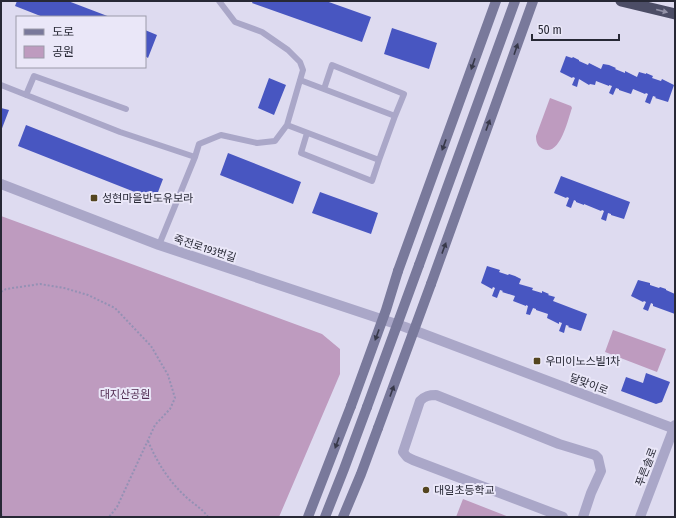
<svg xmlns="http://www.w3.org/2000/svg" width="676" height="518" viewBox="0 0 676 518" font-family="'Fira Sans Condensed','Noto Sans KR',sans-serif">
<rect width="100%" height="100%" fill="#dedbf0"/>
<path fill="#be9bbf" d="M550 98 571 106 572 108C568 119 560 157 543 149 537 146 536 141 536 136Z
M1 216 322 334 340 349V374L279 517H1Z
M613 330 666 349 657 372 605 352Z
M463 499 509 517H456Z"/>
<path fill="#4856c1" d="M17 1H68L110 17H43L15 6Z
M253 1H326L371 17 362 42 252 3Z
M392 28 437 43 429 69 384 54Z
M145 30 157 35 148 58 145 56Z
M566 56 572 58 573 57 579 60V61L588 65 589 63 601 69 603 64 609 65 616 68 615 69 625 73V71L637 77 639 72 646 74V73L653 76 652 78 661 81 662 79 674 85 668 102 655 98 656 97 653 96 650 104 645 102 648 94 646 93 645 94 633 89 631 94 619 90V89L616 88 613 95 609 93 612 86 609 85V86L596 81 595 85 590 84 589 85 579 79 577 87 572 85 575 78 573 77 572 78 560 72Z
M269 78 286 85 274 115 258 108Z
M1 108 9 110 1 131Z
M26 125 163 179 155 200 18 146Z
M228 153 301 182 293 204 220 175Z
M561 176 630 202 624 219 611 215V214L608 213 606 221 601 219 604 211 602 210 601 211 584 204V205L576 202V201L574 200 571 208 566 206 569 198 567 197 566 198 554 193Z
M320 192 378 213 371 234 312 213Z
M487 266 500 270 499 272 508 275 509 274 515 276 521 279 519 284 533 288 532 290 542 293V291L549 294 548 295 555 297 553 301 587 314 581 331 568 327 569 326 566 325 564 333 559 331 562 323 559 322V324L547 318 548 314 536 310V309L533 308 530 315 526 314 528 306 526 305V306L513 301 515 296 502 292 503 291 500 290 497 298 492 296 495 288 493 287 492 289 481 283Z
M638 280 650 283V285L659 288 660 287 666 289V290L675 294V314L653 306V304L651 303 648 311 643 309 646 302 644 301 643 302 631 296Z
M646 373 670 382 662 402 656 404 621 391 626 377 643 383Z"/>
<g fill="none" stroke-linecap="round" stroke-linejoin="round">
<path stroke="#9491b4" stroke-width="2" stroke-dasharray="2 2" stroke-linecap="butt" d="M1 292 6 289 40 284 64 288 88 295 115 308 151 346 168 375 175 398 170 409 155 425 117 507 109 517
M148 441C157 462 168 480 185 496 192 503 202 508 208 517
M1 510 2 517"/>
<path stroke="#aaa7c8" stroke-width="6" d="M1 85 120 132 195 157
M324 89 332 65 404 94 395 116
M26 95 34 76 126 109
M287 125 379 160 395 116 300 80
M307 133 301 153 372 181 379 160
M159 245 195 157 199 144 221 135 257 143 275 141 287 125 303 70 300 62 288 50 262 32 235 22 219 1"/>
<path stroke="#aaa7c8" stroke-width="10" d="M563 517 413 460 407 457 403 452 420 401C425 396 429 395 436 395L559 444 595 455 598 458 601 471 591 493 583 517"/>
<path stroke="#aaa7c8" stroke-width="10" d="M1 184 159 245 405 327 675 429
M640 517 675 425"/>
<path stroke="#79799b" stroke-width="10" d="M419 265 515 1
M398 271 496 1
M431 284 533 1
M308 517 351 406
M325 517 344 469 367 407
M343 517 361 474 378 428"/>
<path stroke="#4c4d66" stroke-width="11" d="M621 1 675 14"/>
<path stroke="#79799b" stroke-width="10" d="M351 406 386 310 398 271
M367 407 419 265
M378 428 431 284"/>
</g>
<defs><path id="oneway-solid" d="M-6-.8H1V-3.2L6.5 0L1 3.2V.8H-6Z"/></defs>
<use fill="#9392a8" href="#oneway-solid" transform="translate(662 11) rotate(14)"/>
<g fill="#373849">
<use href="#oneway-solid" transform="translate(516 49) rotate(-71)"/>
<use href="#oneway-solid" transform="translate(473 64) rotate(109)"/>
<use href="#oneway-solid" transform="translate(488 125) rotate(-70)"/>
<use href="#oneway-solid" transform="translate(444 145) rotate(110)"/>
<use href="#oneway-solid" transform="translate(444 248) rotate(-70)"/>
<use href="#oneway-solid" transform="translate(377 335) rotate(110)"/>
<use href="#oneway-solid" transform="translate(392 391) rotate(-70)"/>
<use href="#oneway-solid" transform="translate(337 443) rotate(110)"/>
</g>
<g fill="#54451f" stroke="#eae7f8" stroke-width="1.5">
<rect x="90" y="194" width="8" height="8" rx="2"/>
<rect x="533" y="357" width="8" height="8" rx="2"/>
<circle cx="426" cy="490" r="4"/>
</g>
<g text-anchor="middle" stroke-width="4" stroke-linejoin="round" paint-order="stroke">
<g font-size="11" fill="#272835" stroke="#eae7f8" text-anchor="start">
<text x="102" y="202">성현마을반도유보라</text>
<text x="545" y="365">우미이노스빌1차</text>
<text x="434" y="494">대일초등학교</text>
</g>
<g font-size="11" fill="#272835" stroke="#eae7f8">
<text transform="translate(205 248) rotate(18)" y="4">죽전로193번길</text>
<text transform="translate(589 384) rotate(21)" y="4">달맞이로</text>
<text transform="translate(646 467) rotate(-69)" y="4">푸른솔로</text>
</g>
<g font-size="11" fill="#522c52" stroke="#eae7f8">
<text x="125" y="398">대지산공원</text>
</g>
</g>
<rect width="676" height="518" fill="none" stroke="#272835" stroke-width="4"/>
<rect x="16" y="16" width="130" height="52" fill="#eae7f8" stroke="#9c9baa"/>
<rect x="24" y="29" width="20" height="6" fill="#79799b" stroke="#9c9baa"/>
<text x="52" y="36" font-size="12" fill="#272835">도로</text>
<rect x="24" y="46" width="20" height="12" fill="#be9bbf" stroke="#9c9baa"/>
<text x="52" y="56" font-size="12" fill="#272835">공원</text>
<path d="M532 34v6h87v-6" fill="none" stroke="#272835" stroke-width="2"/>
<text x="538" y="34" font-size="12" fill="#272835" stroke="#eae7f8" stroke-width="3" paint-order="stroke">50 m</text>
</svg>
